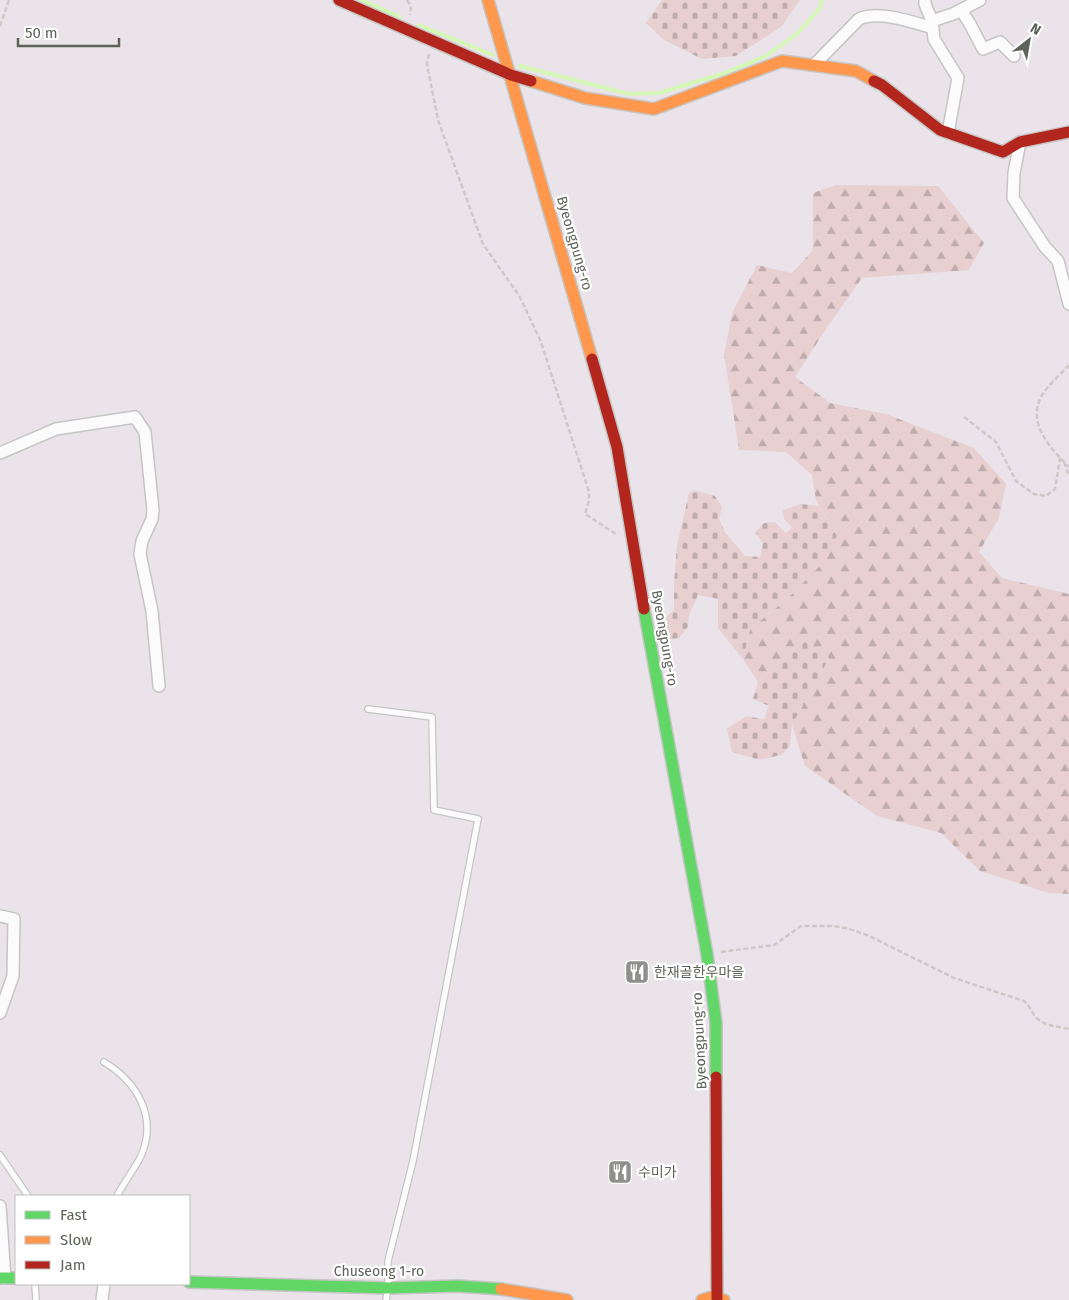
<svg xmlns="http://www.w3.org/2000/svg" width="1069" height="1300" viewBox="0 0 1069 1300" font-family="'Fira Sans','Noto Sans KR',sans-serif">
<defs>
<pattern id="forest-firs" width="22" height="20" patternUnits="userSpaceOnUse" patternTransform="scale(1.25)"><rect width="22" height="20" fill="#e8d0d1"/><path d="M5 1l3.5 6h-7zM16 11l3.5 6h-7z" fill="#bfacad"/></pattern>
<pattern id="cemetery-stones" width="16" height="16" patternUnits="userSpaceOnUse" patternTransform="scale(1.25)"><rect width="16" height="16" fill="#e8d0d1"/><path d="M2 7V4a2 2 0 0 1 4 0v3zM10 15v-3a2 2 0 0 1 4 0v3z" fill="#bfacad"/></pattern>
</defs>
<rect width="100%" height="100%" fill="#eae4ea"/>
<path fill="url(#forest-firs)" d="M836 185 938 186 984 243 969 270 862 278 824 332 795 377 830 403 886 414 974 448 1006 484 999 518 979 552 1002 578 1069 594V894L1049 893 980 871 941 833 877 816 805 766 792 725 829 658 804 640 758 682 743 659 750 629 787 599 837 536 816 500 812 475 786 452 739 450 724 354 732 313 757 265 792 273 813 250V193Z"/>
<path fill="url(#cemetery-stones)" d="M662 0H800L781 27 736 56 702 59 664 40 646 23Z
M694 490 715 496 722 507 719 519 725 532 745 556 760 557 763 543 755 532 764 523 775 522 786 533 792 527 784 519 783 510 801 504 819 506 837 536 822 564 787 599 750 629 743 659 718 628V599L698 595 689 615 688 627 679 638 665 640 660 624 664 619 674 610V584L677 545 689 493Z
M804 640 829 658 792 725 790 746 781 755 760 760 732 752 727 729 746 716 764 719 769 706 753 699 758 682Z"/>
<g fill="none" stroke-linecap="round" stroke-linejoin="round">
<path stroke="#d5f7b6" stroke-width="4" d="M361 0 400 17
M419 25 493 55
M520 66 629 94 659 93 725 73 766 56 798 33 820 8 822 0"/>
<defs>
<path id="lane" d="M368 709 432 717 434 810 478 819 413 1161 388 1261V1288L386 1300
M104 1062C137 1082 158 1117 141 1156 134 1170 124 1182 117 1196
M0 1155 28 1196
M35 1284 36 1300"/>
<path id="street" d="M925 0V4L932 21 934 39 958 78 948 133
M961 10 970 24 983 49 1000 42 1014 56
M932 21 953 14 980 0
M815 64 859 19C878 10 913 22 933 28
M1020 142 1014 173 1013 198 1045 247 1058 261 1069 304
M0 453 56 429 135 417 145 432 153 510 152 519 142 541 140 554 152 611 159 686
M0 916 14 919 13 976 0 1013
M0 1206 5 1278
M102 1300 104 1284"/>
<path id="fast" d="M644 609 707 954 716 1023V1077
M0 1278H16
M189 1282 388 1288 458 1286 501 1289"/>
<path id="slow" d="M488 0 592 359
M531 81 585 98 654 109 782 61 856 71 874 81
M501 1289 567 1300
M702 1300 712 1297 724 1300"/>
<path id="jam" d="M339 0 511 75 531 81
M874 81 882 85 940 130 1003 152 1020 142 1069 132
M592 359 617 447 644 609
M716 1077 717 1298"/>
</defs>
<use href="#lane" stroke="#c6c5c4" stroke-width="8"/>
<use href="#street" stroke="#c6c5c4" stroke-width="14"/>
<use href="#fast" stroke="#c5c5c4" stroke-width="14"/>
<use href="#slow" stroke="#c5c5c4" stroke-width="14"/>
<use href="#jam" stroke="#c5c5c4" stroke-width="14"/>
<path stroke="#ccc9c6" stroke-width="2.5" stroke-dasharray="5 2.5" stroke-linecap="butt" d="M407 0 411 6 410 15
M0 26 9 0
M429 54 427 64 438 120 483 244 520 297 541 342 589 492V501L585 514 616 534
M1069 365C1061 374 1047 386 1041 397 1027 424 1051 449 1069 467
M964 417 996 442 1016 481 1034 494 1046 496 1055 489 1060 458
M1064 462 1069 476
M721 952 774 945 801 926H832L846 928 867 935 954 978 1024 1001C1029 1005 1031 1010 1034 1015 1042 1026 1056 1026 1069 1029"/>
<use href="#lane" stroke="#fcfbfc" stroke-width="5.5"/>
<use href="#street" stroke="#fcfbfc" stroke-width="11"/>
<use href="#fast" stroke="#63d668" stroke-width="11"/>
<use href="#slow" stroke="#ff974d" stroke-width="11"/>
<use href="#jam" stroke="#b3261e" stroke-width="11"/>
</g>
<defs>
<symbol id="restaurant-square" viewBox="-11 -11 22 22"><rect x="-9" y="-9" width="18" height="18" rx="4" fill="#8e908c" stroke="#fff"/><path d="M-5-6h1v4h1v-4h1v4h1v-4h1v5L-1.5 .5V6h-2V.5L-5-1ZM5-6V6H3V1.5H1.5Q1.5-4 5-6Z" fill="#fff"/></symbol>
</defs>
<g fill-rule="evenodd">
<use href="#restaurant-square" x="623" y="958" width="28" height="28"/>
<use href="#restaurant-square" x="606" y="1158" width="28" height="28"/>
</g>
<g text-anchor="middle" stroke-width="4.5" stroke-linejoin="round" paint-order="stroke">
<g font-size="14" fill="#5d6359" stroke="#fff">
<text transform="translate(575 243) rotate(74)" y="5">Byeongpung-ro</text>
<text transform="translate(665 638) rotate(80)" y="5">Byeongpung-ro</text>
<text transform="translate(699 1041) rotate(-93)" y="5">Byeongpung-ro</text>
<text x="379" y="1276">Chuseong 1-ro</text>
</g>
<g font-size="14" fill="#5d6359" stroke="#fff" text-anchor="start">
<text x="654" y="977">한재골한우마을</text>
<text x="638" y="1177">수미가</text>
</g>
</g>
<rect x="15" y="1195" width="175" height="90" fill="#ffffff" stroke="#bec1bd"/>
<rect x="25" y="1211" width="25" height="8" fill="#63d668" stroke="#bec1bd"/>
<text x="60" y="1220" font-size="15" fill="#5d6359">Fast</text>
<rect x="25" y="1236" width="25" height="8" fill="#ff974d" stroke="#bec1bd"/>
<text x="60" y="1245" font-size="15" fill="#5d6359">Slow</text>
<rect x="25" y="1261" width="25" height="8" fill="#b3261e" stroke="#bec1bd"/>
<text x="60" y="1270" font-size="15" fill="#5d6359">Jam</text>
<g transform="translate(1029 40) rotate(31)" stroke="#ffffff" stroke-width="4" paint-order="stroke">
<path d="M0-4L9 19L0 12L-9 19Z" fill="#5d6359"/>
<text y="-8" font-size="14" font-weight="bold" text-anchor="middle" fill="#5d6359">N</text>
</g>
<path d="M18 38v8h101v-8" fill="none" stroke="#5d6359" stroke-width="2.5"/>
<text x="25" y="38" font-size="15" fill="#5d6359" stroke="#ffffff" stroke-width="4" paint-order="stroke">50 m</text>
</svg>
